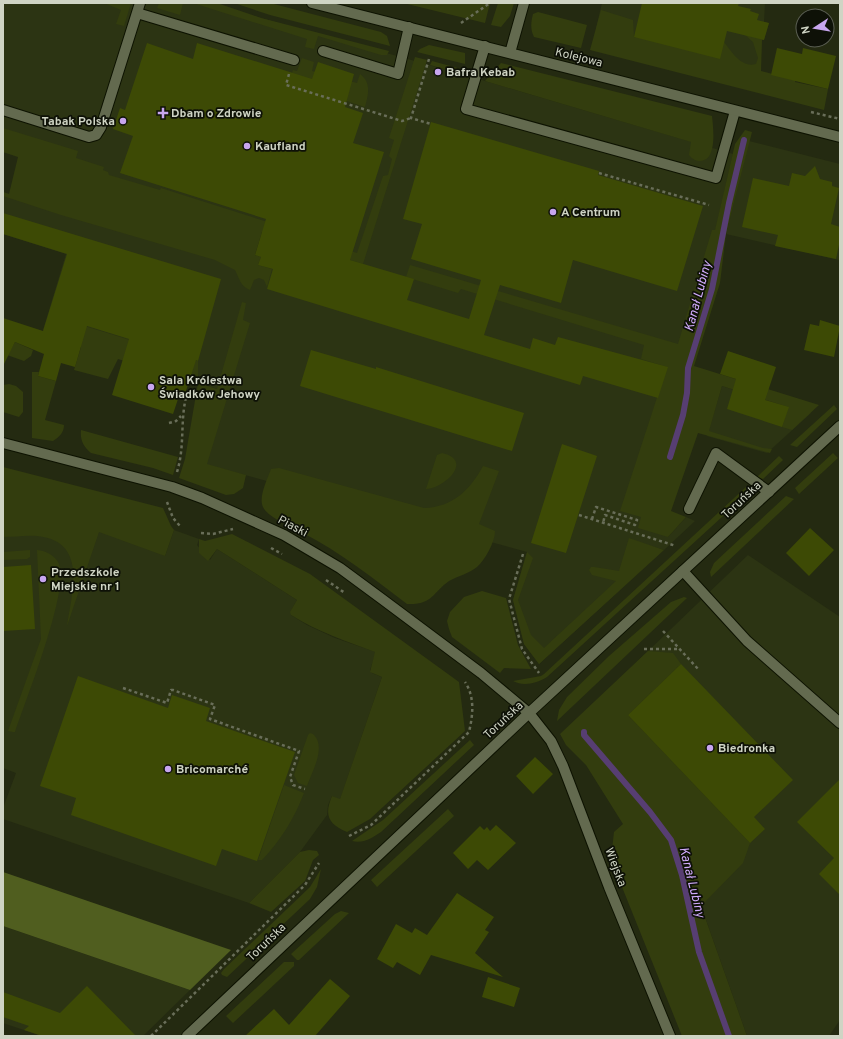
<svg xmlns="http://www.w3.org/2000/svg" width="843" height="1039" viewBox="0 0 843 1039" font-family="Overpass,sans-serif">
<rect width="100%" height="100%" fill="#242a11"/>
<path fill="#2c3413" d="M3 3H208L465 75 733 154 686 358 668 537 686 517 695 521 664 550 635 541 620 590 539 664 524 644 513 600 527 552 197 462 217 389 122 360 43 330 66 254 3 234V192L252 268 262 232 3 152Z
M602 3H765L764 22 769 23 764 40H762L760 71 596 28Z
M749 141 840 164 839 260 726 234Z
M722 386 789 407 811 413 767 453 707 436Z
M3 467 165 556 174 530 199 539 197 545 210 560 217 549 297 600 291 611V615L307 625 335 638 376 652 370 670 372 673 382 677 340 800 332 796 328 805 327 815 300 852 249 903 3 819V808L16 773 3 768Z
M748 555 840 617V1020L829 1036H747L701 906 594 703Z
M3 926 190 990 143 1036H42L3 1023Z"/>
<path fill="#333d0e" d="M104 3H131L124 26 116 24 121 10Z
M159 3H183L180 15 157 8Z
M193 3H217L261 18 389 51 387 55H381L318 36 314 49 305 47 307 39Z
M234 3H270L381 32 387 36 390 46 270 15Z
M403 3H490L485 23Z
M498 3H514L510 16 501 27 491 25Z
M601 10 633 20 634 37 724 42C732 52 741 68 756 64L758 58 753 42 742 32 762 39 761 71 796 80 795 82 828 89 824 110 590 50Z
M538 12 587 25 581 48 534 37C530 29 531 22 533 14Z
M429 45 465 53V64L417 52 420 49Z
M415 57 427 60 363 264 262 232 255 255 261 257 258 265 272 269 267 287 264 280 259 278 254 280 250 290C241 287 239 278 235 270L215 260 61 215 3 196V192L9 194 18 157 3 152V128L78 151 76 158 104 167 103 170 108 172 109 175 160 190 161 188 327 241 328 244 357 253 383 176 388 175 392 159 389 156 394 140 389 138Z
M302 58 314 62 312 71 357 83 360 74C372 83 368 95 365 107L288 82 293 70 297 71Z
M432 61 465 70V75L430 65Z
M501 63 712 116C713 126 718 161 700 161 696 161 692 159 689 155L691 142 485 81Z
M745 130 752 132 726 234 720 283 694 366 819 405 792 430 782 427 788 407 722 386 709 431 763 448 772 449 770 453 698 433 671 511 686 517 668 537 638 528 641 517 620 511 667 367 641 359 644 345 461 289 458 293 406 277 410 265 678 344 712 230H715L735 144Z
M242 302 246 303 243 320 250 323 207 464 246 475 243 488 234 494 226 495 179 478 185 459 198 383 118 359 108 379 74 370 81 347 67 343 75 323 198 361V383L217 389Z
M15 342 33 350 31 356 24 361 7 355Z
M32 372H39L38 376 56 381 45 420 64 425C64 433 59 437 53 441L32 438Z
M9 384 16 386 23 392V412L19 417 3 412V385Z
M834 405 837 409 797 447 790 445Z
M81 430 178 457 173 475 153 468 91 453C83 446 80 440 81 430Z
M442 453C474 460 445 488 426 489L437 455Z
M833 453 838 458 799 494 795 488Z
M779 456 783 460 763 479 757 477Z
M483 466 499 471 479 524 495 531C495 542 485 560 477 567 470 573 458 576 449 581 432 593 433 605 407 604 374 579 340 552 303 533 293 527 268 518 263 507 258 497 268 478 271 469L279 468 424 508C453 507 470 490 483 466Z
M3 467 163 508 171 526 174 530 165 556 99 532 67 626C72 591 88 541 37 536 26 535 14 537 3 537Z
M746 487V495L547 677C537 683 524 687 513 681L541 676 544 674Z
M786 496 794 499 711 577 710 572 714 563Z
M232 534 310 574 459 682 465 731 370 819 347 832C328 824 324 815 332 796L340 799 382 677 370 672 375 652C346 641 318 632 291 615L290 612 297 600 217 549 208 561 199 553V539L205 541Z
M629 538 664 550 539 664 524 644 513 600 527 552 533 558 518 600 531 635 544 648 616 581 592 575 589 570 591 567H594L619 571Z
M30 550V557L27 559 3 560V552Z
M37 550C46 551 55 555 59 564 70 589 25 702 15 732H13L8 731 41 639Z
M482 591 506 598 518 645 531 669 504 668 500 673 452 637 449 629 447 621 450 612 464 597Z
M684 597 687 598 557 721 559 710 567 697 609 656 671 602Z
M648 651 673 653 681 664 628 715 750 843 743 863 701 906 747 1036H682L622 887 612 850 614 832 623 824 586 765 566 745 560 734Z
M310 733 313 734C327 747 312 771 307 786L298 783 294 775 308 735Z
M470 740 474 745 381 832C372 838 363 844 352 841L383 820Z
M284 785 304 793C294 819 281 840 262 860H258Z
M448 809 454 816 377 887 371 880Z
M309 850 317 851 319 855 313 860 305 881 271 912 249 903 300 852Z
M321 869 317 887 310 899 227 977 222 975 221 973 224 969 310 887Z
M341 911 349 913 299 960H297L291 954 335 914Z
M284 962H294V966L233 1023 226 1016Z"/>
<path fill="#505e1f" d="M3 872 231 950 190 990 3 926Z"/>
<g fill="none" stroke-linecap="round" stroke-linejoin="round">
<path stroke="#573e72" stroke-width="6" d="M670 457 683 415 687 393 688 368 712 289 729 203 744 140
M584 732V735L650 812 671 840 682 875 699 952 729 1036"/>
</g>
<path fill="#3d4a05" d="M642 3H739L738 6 751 9 750 11 759 14 757 20 769 23 764 40 727 31 720 59 634 37Z
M147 43 193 59 197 43 312 79 318 62 354 74 345 107 363 113 353 143 384 152 350 260 414 279 407 300 469 319 481 280 411 259 422 224 403 219 431 122 599 171 598 175 703 206 677 291 573 260 561 303 500 285 484 335 530 349 533 338 555 345 558 337 668 367 658 398 583 376 580 385 267 289 273 269 258 265 261 257 255 255 266 219 120 173 133 136 113 129 120 108 125 110Z
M777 48 802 54 803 48 836 56 828 89 771 75Z
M815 166 820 179 832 182V186L839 188 831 224 840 227V240L836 259 775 246 778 235 742 227 753 178 789 186 792 173 805 176Z
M3 213 221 279 198 361 196 360 185 394 180 393 173 414 112 395 129 339 87 326 75 367 61 363 56 381 38 376 44 354 15 342 3 366V318L43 331 67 254 3 234Z
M820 320 840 326 834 357 804 350 810 324 819 326Z
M311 350 376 369V367L524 413 512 451 300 386Z
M728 351 776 367 765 400 789 407 782 427 727 409 736 379 720 374Z
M562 444 597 456 566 553 531 543Z
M810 528 834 550 809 576 786 553Z
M31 565 35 629 3 631V567Z
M681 664 793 780 754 817 765 829 750 843 628 715Z
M78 676 168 708 172 695 210 708 206 721 295 752 257 861 222 849 216 866 71 815 76 798 40 786Z
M535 757 553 774 533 794 516 776Z
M840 779V895L819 874 834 858 797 822Z
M496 825 516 843 488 870 477 860 468 869 453 853 480 826 484 830 487 827 490 831Z
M457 893 494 917 485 930 489 932 475 953 503 977 431 955 420 975 397 962 393 968 377 959 396 924 412 933 415 928 427 935Z
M488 977 520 988 514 1007 482 997Z
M330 979 350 996 315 1036H245L274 1009 289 1025Z
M87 986 136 1036H42L24 1030 29 1026 3 1017V992L60 1013Z"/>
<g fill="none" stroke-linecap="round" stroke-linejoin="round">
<defs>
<path id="lane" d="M137 13 294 60
M485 46 466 109 716 178 735 111
M323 51 398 74 409 27
M3 110 89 137 96 135 101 127 140 3
M689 509 716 453 769 492
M683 571 747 641 840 723"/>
<path id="street" d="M312 3 840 137
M510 53 524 3
M3 443 172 487 202 498 284 535 340 568 382 599 481 673 529 713"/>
<path id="secondary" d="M529 713 551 741 563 766 609 887 670 1036
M187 1036 529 713 840 426"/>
</defs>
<use href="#lane" stroke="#0d1200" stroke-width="12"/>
<use href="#street" stroke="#0d1200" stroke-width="12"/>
<use href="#secondary" stroke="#0d1200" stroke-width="12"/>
<path stroke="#696e59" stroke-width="2.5" stroke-dasharray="3 3" stroke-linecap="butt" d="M461 23 490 3
M429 59 411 118 431 124
M289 74 286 85 402 121 411 118
M811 112 840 119
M599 173 709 205
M169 423 176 421 181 416
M177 472C185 446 180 423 186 397
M167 502 173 518 180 526
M579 515 676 546
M592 519 596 507 637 520 635 525 605 515 603 523
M201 533 213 534 233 529
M271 548 282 554
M523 554 509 599 522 649 539 673
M326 580 345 593
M663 631 699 670
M644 649H680
M123 688 167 703 171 690H173L215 705 210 719 299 751 290 777 293 785 305 789
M349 836 371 825 469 732C473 715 475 697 465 682
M151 1036 305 885 319 863"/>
<use href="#lane" stroke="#636a4f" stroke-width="10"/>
<use href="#street" stroke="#636a4f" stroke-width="10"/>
<use href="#secondary" stroke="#636a4f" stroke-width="10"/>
</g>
<g fill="#c8a6ef" stroke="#0e1107" stroke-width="1.5">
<circle cx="438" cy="72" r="4"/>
<path d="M161 107h4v4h4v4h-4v4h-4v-4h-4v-4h4z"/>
<circle cx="123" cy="121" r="4"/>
<circle cx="247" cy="146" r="4"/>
<circle cx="553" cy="212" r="4"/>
<circle cx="151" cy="387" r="4"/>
<circle cx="43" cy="579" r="4"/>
<circle cx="710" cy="748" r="4"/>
<circle cx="168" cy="769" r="4"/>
</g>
<g text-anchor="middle" stroke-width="3.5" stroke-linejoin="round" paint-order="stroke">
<g font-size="12" fill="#cfd4c4" stroke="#0e1107">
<text transform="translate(579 57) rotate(14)" y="4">Kolejowa</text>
<text transform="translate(741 500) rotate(-43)" y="4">Toruńska</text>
<text transform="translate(293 526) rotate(28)" y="4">Piaski</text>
<text transform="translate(503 720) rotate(-43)" y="4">Toruńska</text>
<text transform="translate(616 867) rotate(69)" y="4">Wiejska</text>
<text transform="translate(266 942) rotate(-44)" y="4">Toruńska</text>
</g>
<g font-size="12" font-weight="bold" fill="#cfd4c4" stroke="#0e1107" text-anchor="start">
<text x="446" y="76">Bafra Kebab</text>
<text x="171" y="117">Dbam o Zdrowie</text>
<text x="115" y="125" text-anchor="end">Tabak Polska</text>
<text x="255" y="150">Kaufland</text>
<text x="561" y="216">A Centrum</text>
<text x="159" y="384">Sala Królestwa<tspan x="159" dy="14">Świadków Jehowy</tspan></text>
<text x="51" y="576">Przedszkole<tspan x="51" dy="14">Miejskie nr 1</tspan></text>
<text x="718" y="752">Biedronka</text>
<text x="176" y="773">Bricomarché</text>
</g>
<g font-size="13" font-style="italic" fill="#d2acfd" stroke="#0e1107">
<text transform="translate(697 296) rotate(-75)" y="5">Kanał Lubiny</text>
<text transform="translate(693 882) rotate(76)" y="5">Kanał Lubiny</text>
</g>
</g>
<rect width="843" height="1039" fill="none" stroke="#cfd4c4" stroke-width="8"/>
<g transform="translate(815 28) rotate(258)"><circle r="19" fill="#0e1107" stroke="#5b5f53"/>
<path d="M0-3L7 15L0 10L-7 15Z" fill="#c8a6ef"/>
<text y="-6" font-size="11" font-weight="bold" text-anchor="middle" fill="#cfd4c4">N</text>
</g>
</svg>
